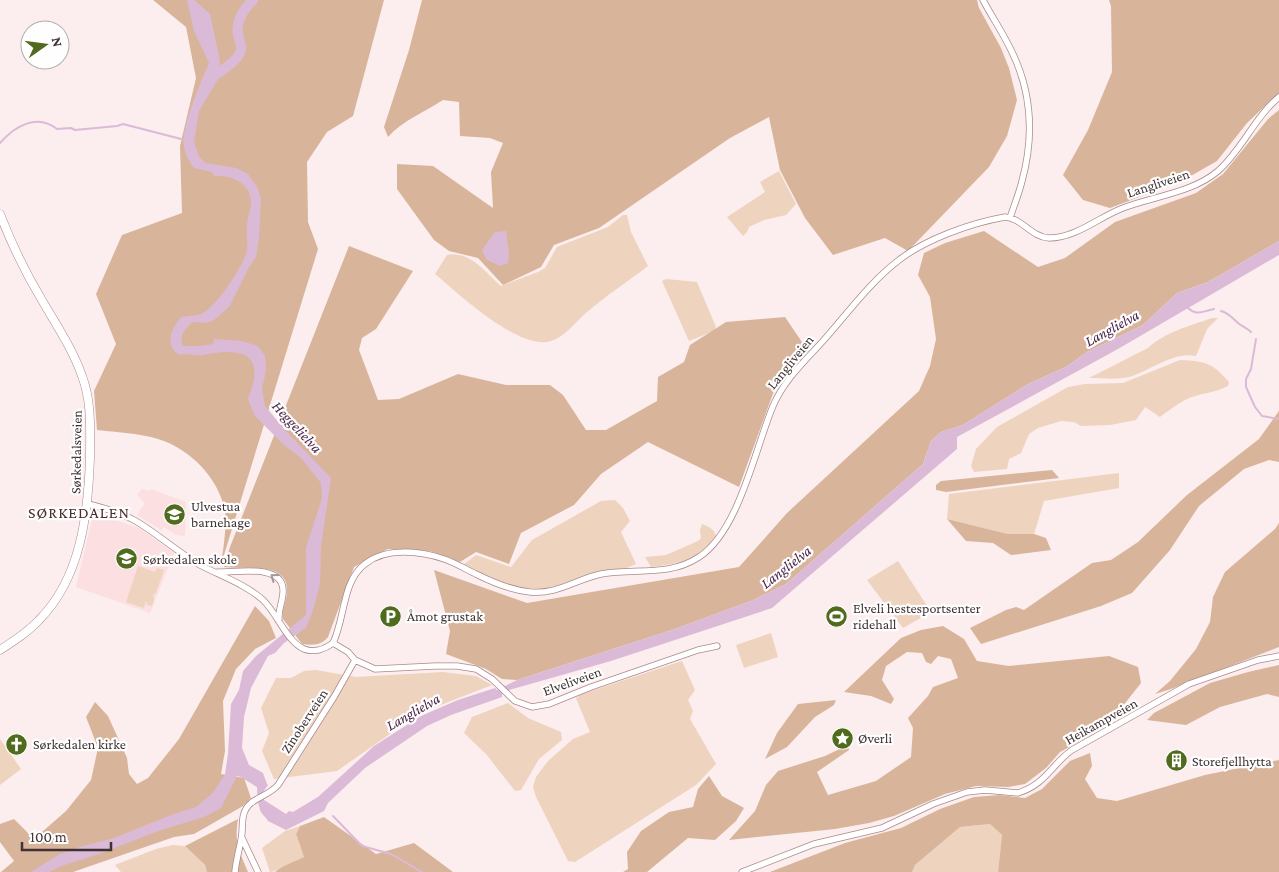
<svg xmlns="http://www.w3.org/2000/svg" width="1279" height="872" viewBox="0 0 1279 872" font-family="'Crimson Pro',serif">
<rect width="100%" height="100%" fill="#fcedee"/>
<path fill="#fbdfe1" d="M142 489 150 491 151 489 186 502 185 536 176 535 164 527 161 530 137 515 145 503 137 495Z
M100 515 139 528 174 553 150 613 76 587 92 520 93 517Z"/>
<path fill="#eed3be" d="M779 171 796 204 786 215 764 220 749 227 747 232 743 236 727 217 765 192 760 182Z
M623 215H627L631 232 648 266C628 281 606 296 587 312 576 321 565 337 551 341 519 351 459 294 435 274L447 255C471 251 485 272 501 286L538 272 545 268 557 247 608 227Z
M666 279 697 282 716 327 714 331 689 341 662 281Z
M1212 318H1218L1207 329 1196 356C1173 351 1150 371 1129 377 1116 380 1102 378 1089 378L1148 348C1165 332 1190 326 1212 318Z
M1180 360C1205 361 1213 363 1229 382L1228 386C1215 393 1200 393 1187 399 1177 404 1168 411 1160 417L1145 407 1136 420 1110 425 1081 426 1074 422 1061 421 1038 428 1029 434 1021 453 1009 459 1007 469 974 472 971 466 976 449 997 427 1068 387 1085 384 1123 383Z
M1119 473V488L1044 501 1034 534H1008L947 519 949 494Z
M615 500 623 508 630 521 621 532 636 564 622 570 594 573 561 584 544 589 525 588 504 583 463 565 476 555 511 567 532 540 601 501Z
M702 524C709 527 715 529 716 537 695 561 682 563 651 567L645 557 666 555 698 541 701 538 700 530Z
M898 561 931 612 903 628 867 580Z
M138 566 155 572 157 568 164 570 156 593 153 595 154 599 152 606 147 605 146 600 144 608 126 602Z
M771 633 778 657 744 668 736 645Z
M682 661 695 690 688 700 693 711 690 719 716 764 696 785 575 862 568 861 536 797 533 787 536 777 548 761 573 739 590 732 576 698 582 694Z
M316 670 356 677 443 672 476 676 492 685 420 713 337 771 274 779 262 751 269 733 261 708 276 678H291L304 671Z
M508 703 528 718 561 732 562 740 539 759 521 790 515 791 486 754 464 733 472 717Z
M0 739 21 769 0 785Z
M990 824 1002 835 998 872H912L915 865 960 827Z
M300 826 296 834 304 857C296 861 276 872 270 872L262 848 285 831Z
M173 845 185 846 205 865 207 872H121L115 865 156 849Z"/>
<path fill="#d8b59a" d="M153 0H384L353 116 327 132 307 162 308 222 318 249 220 568C223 554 227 526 225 511 219 479 191 450 161 440 146 434 115 432 97 430L94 391 116 344 96 294 122 235 182 213 180 146 196 78 186 27Z
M422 0H977L979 8 1001 48 1009 68 1017 100 1007 136 989 167 908 251 885 238 833 255 805 218 780 170 769 117 730 138 599 228 554 245 541 267 503 285 478 258 449 251 434 240 397 189V164L433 166 493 208 491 172 503 143 490 138 460 136 459 102 443 100C425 112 403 120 388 137L384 127 409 50Z
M1109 0H1279V93L1247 123 1217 161 1182 181 1110 208 1083 200 1063 175 1088 130 1112 72 1111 6Z
M1279 110V241L1208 282 1177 293 1143 325 1087 352 1066 367 1028 384 963 425 941 432 931 441 923 464 786 584 751 601 672 630 517 680 502 679 486 669 446 654 450 631 434 570 527 603 739 567 787 513 919 391 930 366 936 339 930 297 918 275 924 253 945 243 984 231 1038 267 1065 258 1115 222 1196 193 1223 174 1268 119Z
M349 246 413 271 376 329 362 338 359 350 378 400 399 399 458 374 506 385H550L563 395 586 430H606L657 401 658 377 684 362 690 345 726 322 785 317 808 351 775 388 739 487 648 442 601 474 574 505 521 533 509 564 476 552 460 562 430 551 388 549 354 567 328 637C321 646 313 645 302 644L283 619C281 610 287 601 287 592 289 560 244 570 224 567L230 547Z
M1279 411V462L1269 460 1244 469 1199 506 1170 550 1132 593 1101 606 981 644 970 628 1006 610 1016 607 1024 610 1092 563 1111 560 1138 542 1187 495 1259 439Z
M1052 470 1059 478 946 492 936 490V485L941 481Z
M947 519 1008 534H1034L1046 538 1051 550 1011 555 993 543 966 541Z
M1279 523V647L1171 689 1155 694 1170 681 1196 649 1210 622 1213 597 1225 572 1275 529Z
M255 606 269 621 276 638 255 649 236 669 223 701 225 751 221 774 244 778 251 798 243 806 194 834 174 837 73 872H1L14 861 0 842V824L14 819 34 839 66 811 91 780 98 748 86 717 95 702 108 716 127 758 129 774 137 784 148 778 179 739Z
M943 626 964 639 977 661 1009 666 1109 656 1138 667 1141 683 1122 707 1097 732 1060 752 1046 768 1025 784 1008 787 976 786 945 794 894 816 869 823 835 829 729 840 755 811 766 785 778 771 825 756 848 745 849 750 817 772 828 795 876 781 911 757 913 728 908 718 928 696 933 687 958 678 951 659 938 656 931 664 926 662 922 653 907 652 886 666 882 680 894 699 891 704 871 696 844 692 901 638 921 630Z
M1279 665V697L1267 694 1220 707 1186 725 1147 720 1154 713 1210 683 1248 672Z
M836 700 834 705 815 717 787 747 765 759 777 733 798 704Z
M1090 753 1092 766 1085 779 1097 798 1117 801 1205 775 1279 760V872H998L1002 835 990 824 960 827 915 865 912 872H770L845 843 901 828 940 809 974 797 1000 795 1025 798 1042 789 1070 761Z
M709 776 722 796 744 808 736 821 715 840 688 838 647 872H623L628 869 627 852 641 831 669 812 693 807 698 789Z
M324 817 376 854 414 843 453 872H275L282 867 304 857 296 834 300 826Z
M238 819C234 843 239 850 248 872H207L205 865 185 846Z"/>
<path fill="#dbbad8" d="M187 0H194L210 14 219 56 221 74 199 111 194 142 199 156 205 163 236 168 248 174 257 187 261 198 259 238 256 257 248 269 229 307 214 320 206 323 192 322C186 329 178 335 183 346H200L213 344 214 339 242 341 258 346 265 356 266 370 262 389 265 406 285 430 331 478 321 546 320 584 313 610 306 628 284 643 275 653 268 656 251 688 244 717 242 748 249 765 263 773 267 784 268 785 263 792 264 800 286 814 289 811 293 812 318 797 374 746 421 716 458 700 495 688 497 690 517 680 672 630 751 601 786 584 923 464 931 441 941 432 963 425 1028 384 1066 367 1087 352 1143 325 1177 293 1208 282 1279 241V255L1118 349 957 437V449L772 608 611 661 509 690 502 694V697L451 715 427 726 365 768 328 803 324 811 286 830 268 821C266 817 262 815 260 810 258 803 257 795 257 787L241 777 237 776 221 808 204 817 161 830 99 854 61 866 49 872H31L60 854 83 846 114 838 171 815 196 807 213 793 225 774 228 754 231 704 239 690 243 671 256 656 306 615V548L322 498 321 483 300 457 284 445 255 416 248 399C251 390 256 379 254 368 251 346 218 352 203 355 195 356 188 353 180 355 163 346 172 328 181 317 187 316 197 316 203 313 216 307 244 265 247 251 248 243 246 235 247 227 247 220 250 212 251 205 253 184 231 174 214 176L212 172 194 168C189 161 185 154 184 146 181 127 201 82 209 63L194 31Z
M506 231 509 254 508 263 500 266 487 260 482 250 495 232Z"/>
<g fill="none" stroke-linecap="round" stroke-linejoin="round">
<path stroke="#dbbad8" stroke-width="2" d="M0 143C15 126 37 113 57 129L71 128 75 130 117 126 123 124 185 140
M1187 307C1197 317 1203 311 1214 309
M1221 311C1229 313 1232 318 1238 323 1243 327 1247 328 1251 332
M1256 339 1251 369 1246 379V387L1255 407 1262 416 1279 419
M333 816 362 846 391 854 422 872"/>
<path stroke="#dbbad8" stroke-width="10" d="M209 79C219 72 238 62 241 50 242 46 239 39 238 35 235 21 244 9 253 0"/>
<defs>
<path id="street" d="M983 0C992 17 1003 33 1011 50 1032 92 1034 137 1022 181 1019 194 1014 205 1010 218
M88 504C104 508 119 512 134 520 157 533 177 552 200 565 221 576 245 584 263 600 277 613 287 642 304 649 314 653 325 649 333 643
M218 572C235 573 281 563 283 589 284 599 278 609 279 619
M333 643C345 619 342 581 365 564 386 547 420 551 444 559 456 563 467 570 478 575 494 583 512 590 530 592 556 595 577 579 601 574 635 568 669 577 699 557 739 531 755 449 773 406 784 380 805 361 823 341 847 314 870 282 899 260 926 239 971 223 1005 217 1022 218 1031 237 1049 238 1076 238 1099 217 1123 208 1154 196 1192 193 1218 171 1242 150 1254 118 1279 97
M333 643 348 652 355 660 375 669 435 666H457L476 669 492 679 515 701 532 707 549 704 591 687 698 650 717 646
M242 838 258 872
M235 872C236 861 239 851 241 840 244 827 239 813 251 803 260 796 270 794 278 785L334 697 355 660
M742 872 814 844 882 828 933 804 967 792 985 790 1018 793C1046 784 1051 765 1072 750L1189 684 1258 660 1279 656"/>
<path id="secondary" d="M0 214C12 245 26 274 43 302 57 326 73 350 82 376 92 402 90 430 90 458 88 514 81 578 39 620 28 632 14 641 0 650"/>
</defs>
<use href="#street" stroke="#ab898b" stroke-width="7"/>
<use href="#secondary" stroke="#ab898b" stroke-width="9"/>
<use href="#street" stroke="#fff" stroke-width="5.5"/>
<use href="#secondary" stroke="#fff" stroke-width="8"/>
</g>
<defs><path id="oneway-chevron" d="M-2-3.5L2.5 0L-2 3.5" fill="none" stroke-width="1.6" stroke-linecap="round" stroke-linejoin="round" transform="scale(1.25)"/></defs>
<use stroke="#a09899" href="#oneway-chevron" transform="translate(274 577) rotate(-144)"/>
<defs>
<symbol id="school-disc" viewBox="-11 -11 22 22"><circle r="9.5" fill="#506b1e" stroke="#fefefe"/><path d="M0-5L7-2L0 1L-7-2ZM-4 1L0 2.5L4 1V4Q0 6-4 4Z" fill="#fff"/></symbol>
<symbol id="parking-disc" viewBox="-11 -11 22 22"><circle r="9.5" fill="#506b1e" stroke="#fefefe"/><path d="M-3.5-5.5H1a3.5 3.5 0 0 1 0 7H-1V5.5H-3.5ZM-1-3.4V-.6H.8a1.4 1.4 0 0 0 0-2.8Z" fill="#fff"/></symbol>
<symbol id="stadium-disc" viewBox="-11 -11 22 22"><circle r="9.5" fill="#506b1e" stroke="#fefefe"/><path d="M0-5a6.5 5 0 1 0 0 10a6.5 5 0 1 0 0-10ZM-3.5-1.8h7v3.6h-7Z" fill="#fff"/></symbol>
<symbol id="sight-disc" viewBox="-11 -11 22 22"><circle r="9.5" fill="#506b1e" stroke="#fefefe"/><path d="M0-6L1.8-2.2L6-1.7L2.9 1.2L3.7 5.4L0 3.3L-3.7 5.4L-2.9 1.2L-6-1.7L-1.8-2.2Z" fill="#fff"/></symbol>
<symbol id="church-disc" viewBox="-11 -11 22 22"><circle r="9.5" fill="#506b1e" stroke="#fefefe"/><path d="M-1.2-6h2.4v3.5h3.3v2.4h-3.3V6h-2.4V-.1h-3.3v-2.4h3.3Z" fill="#fff"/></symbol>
<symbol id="building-disc" viewBox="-11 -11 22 22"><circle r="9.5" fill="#506b1e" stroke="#fefefe"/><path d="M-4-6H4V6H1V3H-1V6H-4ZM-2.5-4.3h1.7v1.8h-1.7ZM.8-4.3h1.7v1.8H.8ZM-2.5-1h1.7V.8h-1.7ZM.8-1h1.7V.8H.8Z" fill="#fff"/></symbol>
</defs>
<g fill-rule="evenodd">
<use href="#school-disc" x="162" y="502" width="25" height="25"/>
<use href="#school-disc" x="114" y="546" width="25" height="25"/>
<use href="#parking-disc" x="378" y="604" width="25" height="25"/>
<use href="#stadium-disc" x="824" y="604" width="25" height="25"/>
<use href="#sight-disc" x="830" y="726" width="25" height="25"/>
<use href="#church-disc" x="4" y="732" width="25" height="25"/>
<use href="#building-disc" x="1164" y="748" width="25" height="25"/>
</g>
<g text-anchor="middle" stroke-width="4.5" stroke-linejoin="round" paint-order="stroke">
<g font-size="14" fill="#403233" stroke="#fefefe">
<text transform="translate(1158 183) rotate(-18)" y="5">Langliveien</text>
<text transform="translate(790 362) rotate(-51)" y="5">Langliveien</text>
<text transform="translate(76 452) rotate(-89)" y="5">Sørkedalsveien</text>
<text transform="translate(572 681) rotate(-20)" y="5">Elveliveien</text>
<text transform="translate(304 721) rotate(-57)" y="5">Zinoberveien</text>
<text transform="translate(1101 721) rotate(-29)" y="5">Heikampveien</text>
</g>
<g font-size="14" fill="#403233" stroke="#fefefe" text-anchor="start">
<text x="191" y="511">Ulvestua<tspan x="191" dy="16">barnehage</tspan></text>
<text x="143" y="564">Sørkedalen skole</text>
<text x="853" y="613">Elveli hestesportsenter<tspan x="853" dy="16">ridehall</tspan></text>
<text x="407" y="621">Åmot grustak</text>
<text x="858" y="743">Øverli</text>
<text x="33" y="749">Sørkedalen kirke</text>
<text x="1192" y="766">Storefjellhytta</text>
</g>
<g font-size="15" font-style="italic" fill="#492046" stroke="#fefefe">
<text transform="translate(1112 328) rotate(-29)" y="5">Langlielva</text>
<text transform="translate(297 427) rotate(47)" y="5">Heggelielva</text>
<text transform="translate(786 567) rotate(-38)" y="5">Langlielva</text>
<text transform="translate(413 712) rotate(-30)" y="5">Langlielva</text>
</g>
<g font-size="16" letter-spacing="1" fill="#492d2f" stroke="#fefefe">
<text x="79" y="518">SØRKEDALEN</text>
</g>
</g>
<g transform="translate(45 45) rotate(76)"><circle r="24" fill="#fefefe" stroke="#b2acad"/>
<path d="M0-4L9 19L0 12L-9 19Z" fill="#506b1e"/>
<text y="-8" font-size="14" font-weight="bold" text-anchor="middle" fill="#403233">N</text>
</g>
<path d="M22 842v8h89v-8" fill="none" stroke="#403233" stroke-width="2.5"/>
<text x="30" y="842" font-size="15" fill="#403233" stroke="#fefefe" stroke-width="4" paint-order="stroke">100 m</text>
</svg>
